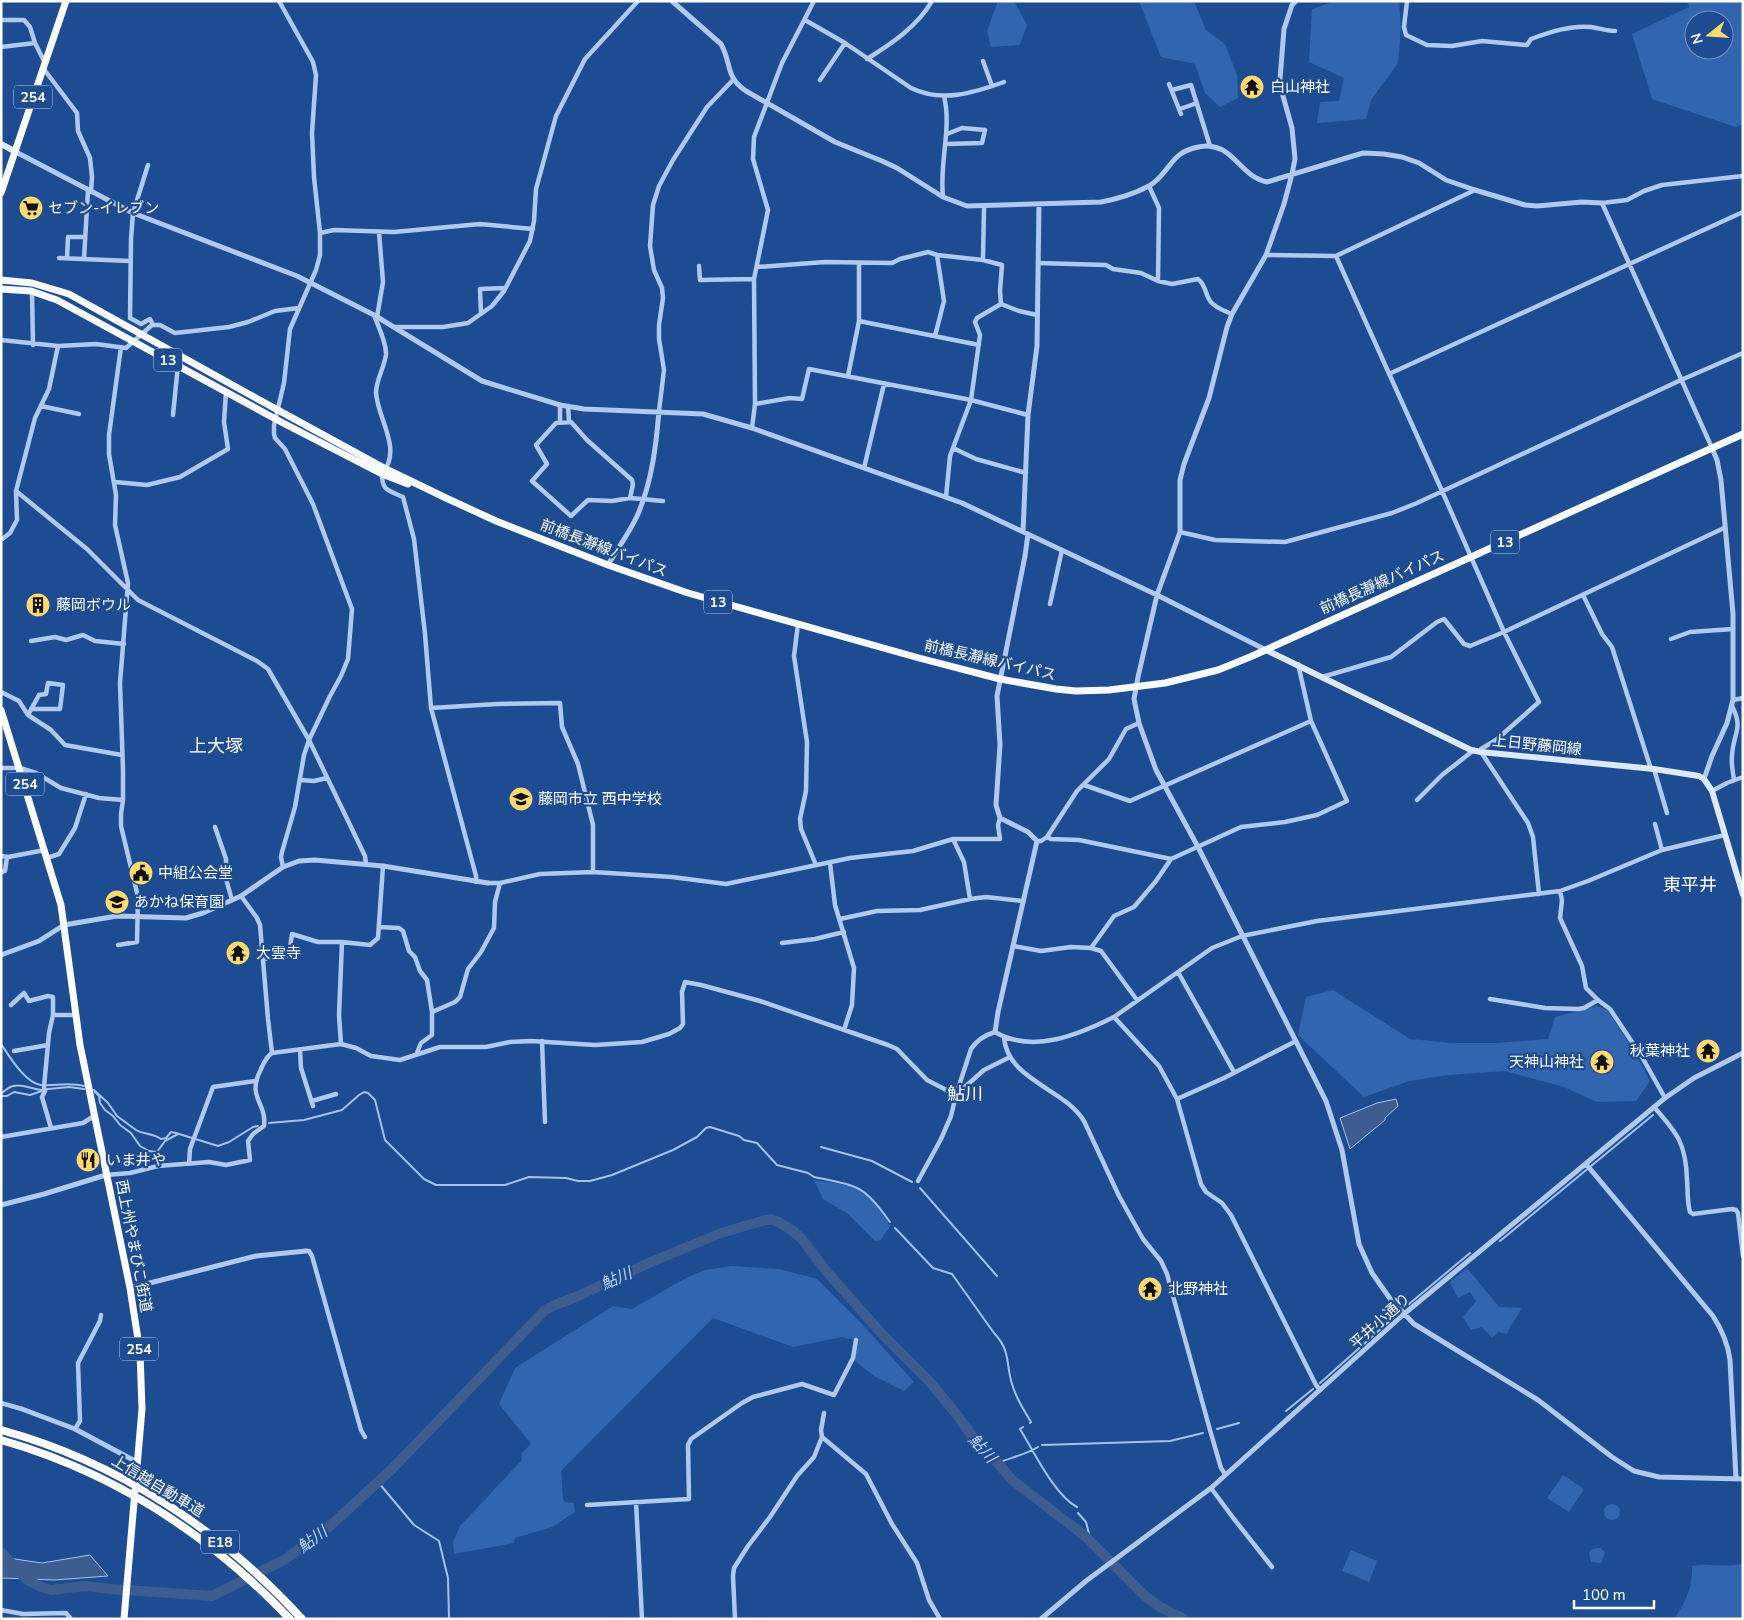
<svg xmlns="http://www.w3.org/2000/svg" width="1744" height="1620" viewBox="0 0 1744 1620" font-family="'Nunito Sans','Noto Sans JP',sans-serif">
<rect width="100%" height="100%" fill="#1e4c92"/>
<path fill="#3265b0" fill-rule="evenodd" d="M998 1H1014L1027 25 1020 45 991 47 987 31Z
M1139 1H1194L1206 30 1225 44 1237 75 1238 98 1220 107 1205 93 1195 64 1161 57Z
M1335 1H1399L1401 28 1398 63 1371 100 1366 119 1317 123 1320 102 1339 101 1344 78 1309 62 1312 9Z
M1687 1H1743V124L1736 127 1652 99 1632 34 1689 7ZM1694 20H1724V50H1694Z
M1333 990 1410 1039 1452 1043H1497L1548 1039 1555 1017 1597 1006 1607 1010 1629 1043 1628 1045 1631 1050 1633 1049 1650 1081 1636 1101 1597 1102 1564 1087 1505 1071 1449 1075 1409 1081 1364 1097 1298 1035 1306 997Z
M814 1180C827 1182 842 1183 854 1188 869 1194 881 1212 890 1226L881 1240 875 1241 848 1214 823 1199Z
M731 1266 779 1269 817 1279 863 1325 914 1382 904 1391 874 1376 854 1360 859 1341 842 1337 793 1347 713 1318 561 1471 563 1500 566 1502 574 1503 575 1512 552 1527 515 1538 514 1543 454 1554 453 1542 460 1526 521 1461 522 1453 531 1444 499 1404 515 1368 613 1306 632 1309 686 1278 705 1270Z
M1467 1268 1499 1307 1521 1308C1518 1318 1510 1324 1507 1334L1498 1332 1492 1338 1482 1327 1471 1330 1463 1317 1476 1301 1470 1292 1458 1298 1450 1282Z
M1563 1475 1584 1489 1569 1512 1547 1498Z
M1604 1512a8 8 0 1 1 16 0a8 8 0 1 1-16 0Z
M1597 1548H1600L1605 1552 1601 1563 1591 1562 1589 1553 1592 1549Z
M1351 1550 1377 1561 1369 1582 1342 1571Z
M1743 1563V1619H1674C1686 1602 1693 1586 1692 1566 1708 1562 1729 1569 1743 1563Z"/>
<path fill="#3d5d91" stroke="#a3c3ef" d="M1396 1099 1398 1106 1385 1118V1120L1350 1149 1340 1118 1377 1103Z
M90 1555 108 1576 54 1580 1 1578V1557L42 1563Z"/>
<g fill="none" stroke-linecap="round" stroke-linejoin="round">
<path stroke="#a3c3ef" stroke-width="2" d="M1 1044C10 1057 25 1083 41 1085 55 1086 69 1082 84 1086
M94 1090 108 1103 117 1116 136 1130C144 1135 150 1132 161 1139L166 1138 171 1132 176 1133 218 1146 229 1142 253 1127 258 1126
M95 1092 99 1096 100 1103 105 1110 113 1116 120 1125 131 1133 140 1146 149 1151 157 1152 165 1141 178 1134
M1 1093C5 1091 9 1087 13 1086 23 1083 32 1090 43 1090
M1 1096H7L14 1092 30 1095 48 1089 69 1087 84 1089
M269 1123 304 1120 342 1110 359 1095 364 1092 368 1093 375 1100 385 1140 424 1179 436 1185H505L529 1177 566 1178 578 1181H590L612 1175 673 1150 697 1137 706 1128 710 1127 739 1136 744 1140 757 1143 777 1165 808 1173 814 1177C827 1180 844 1182 857 1188 870 1194 881 1210 890 1222
M821 1147 872 1161 912 1182
M920 1188 997 1276
M895 1228 933 1268 952 1274 994 1333C1012 1352 1005 1365 1013 1387 1017 1400 1024 1410 1031 1422L1030 1423
M1500 1241 1653 1115
M1409 1304 1470 1253
M1320 1383 1393 1318
M1286 1411 1313 1389
M1023 1427 1020 1429C1033 1450 1055 1496 1077 1507
M1217 1429 1239 1423
M1042 1445 1170 1441 1203 1433
M998 1463C1012 1457 1025 1455 1038 1447
M378 1482 414 1525 439 1541 448 1578 449 1619
M1078 1513 1086 1522 1091 1542"/>
<path stroke="#3d5d91" stroke-width="10" d="M1 1552 26 1579 41 1587 51 1590 85 1586 112 1589 212 1596 284 1560 329 1527 393 1468 545 1310 555 1305 578 1296 651 1262 721 1233 762 1221 770 1219 779 1222 793 1231 802 1239 827 1272 883 1335 930 1382 957 1415 980 1447 998 1463 1012 1480 1085 1536 1145 1596 1160 1607 1184 1619"/>
<path stroke="#b0c9ee" stroke-width="4.5" d="M279 1 313 62 316 75 312 133 314 177 320 233V255L316 270 290 329 284 383 274 425V434L275 438 285 449 313 504 352 609 348 659 341 676 330 696 309 740 304 755 295 807 282 852 281 857 283 867
M1407 1 1404 27 1406 35 1427 45 1452 46 1482 41 1527 45 1531 39C1550 32 1571 25 1591 27 1599 28 1607 31 1615 31
M1 20H24L30 27 35 43 1 47
M805 20 845 43 911 88C942 103 973 93 1004 82
M35 43 45 63
M867 59C891 44 918 26 932 1
M983 61 992 86
M43 68 77 113 78 131 90 158 92 177 91 192
M820 80 845 43
M1169 84 1181 114
M1172 90 1191 85 1210 146
M1180 109 1197 103
M946 144 982 143 985 130 962 128 947 134
M148 165 133 213 131 239 130 318 141 324 150 319 153 325
M1149 186 1159 208 1158 281
M943 197C939 163 952 129 944 96
M320 233 334 230 394 232 480 224 533 229
M1266 255 1336 256 1475 190
M1336 256 1442 491 1504 632 1539 702 1496 740 1481 749V752L1528 823 1533 837 1539 894
M59 258 130 261
M67 258 68 237H85
M84 259 88 190
M983 260 984 207
M1038 263 1106 265 1113 269 1141 273 1158 281 1172 284 1198 279C1206 285 1205 294 1210 301 1215 308 1225 311 1232 314
M699 266 700 280 754 279
M757 267 825 262 892 263 900 259 928 252 937 255 983 260 1002 265 1000 291 1001 304
M32 292 33 345
M1001 304 1019 311 1037 315
M481 314 480 289 505 288
M374 315C378 326 387 343 386 355 384 368 376 380 376 393 378 420 403 449 382 474 382 491 388 490 403 497L414 539 425 634 431 708 476 876V882
M377 317 383 282 379 232
M859 321 979 345
M395 327H443L468 323 492 306 504 291 530 241 534 221 536 189 556 116 585 59 638 1
M935 336 944 301 937 255
M1 340 58 346 96 344 126 348 152 325H160L175 333 229 327 248 322 275 311 299 308
M1389 374 1743 212
M848 376 859 321V263
M755 404 790 398 802 399 809 369 971 400 1028 415
M41 406 79 414
M568 406 569 421
M659 411 664 370 659 339V325L663 298 662 288 654 270 650 246 653 205 659 186 673 160 707 107 733 80
M173 415 178 365
M560 422V405
M752 428 755 404 754 279 768 210 753 159 754 137 782 63 814 1
M953 448 976 459 1026 473
M1712 448 1602 203 1627 200 1644 191 1662 185 1743 176
M864 468 884 384
M115 482 147 485 180 477 228 449 224 422 226 392
M16 491 87 549 138 600 257 661 268 669 309 740 365 856 366 864
M946 497 950 456 971 400 980 335 975 322 977 318 1001 304
M630 498 633 484 632 480 587 440 571 422 556 423 536 445 547 464 532 481 571 516 588 500 612 501 630 498 663 501
M1180 532 1215 540 1285 542 1392 513 1417 503 1681 380 1743 353
M1 540 10 533 17 520 16 491 35 418 49 389 58 346
M1583 595 1602 634 1612 647 1651 769
M1050 604 1062 550
M798 624 794 656 807 742 806 791 800 819 801 829 816 865
M1671 639 1690 632 1733 629
M31 641 55 637 66 640 83 635 95 641 124 644
M1322 677 1391 657 1437 622 1444 619 1464 644 1470 646 1504 632 1724 528
M1 692 19 701 28 715 51 730 65 745 122 755
M1733 700 1743 698
M1732 706C1744 729 1733 733 1732 756 1731 764 1733 772 1734 780
M431 708 497 704 560 703 562 727 578 764 593 825V872
M28 715 39 695 46 694 48 683 63 685 60 709H31
M1 768H20L36 773 61 788 99 798 123 800
M1654 769 1667 813
M300 780 314 781 327 778
M1084 785 1130 801 1311 721
M1712 791 1727 783 1743 777
M1417 800 1442 775 1474 750
M1655 824 1662 850
M215 827 226 859V879L232 900
M1047 837 1051 839 1079 840 1171 859
M953 839 964 862 970 899
M1037 841H1041L1047 837 1077 791 1109 759 1126 729 1139 723
M1 856 8 857 45 850
M47 858 59 854 75 828 86 794
M830 863 835 905 854 968 852 1005 844 1030
M1 872 5 871 7 857
M488 883H500L540 874 593 872 672 877 726 884 850 858 913 851 953 839H1000L998 825 1000 818
M1560 891 1562 900 1560 918 1582 966 1586 988 1598 1000 1610 1009 1642 1057 1665 1098
M241 896 257 918 260 925 268 1019 272 1053
M840 919 877 911 920 910 970 899 986 897 1022 901
M379 927 399 928 403 931 409 951 415 957 420 971 427 980 432 1012
M782 943 815 939 844 932
M118 945 137 942 138 897 121 826V814L123 800V770L120 683 128 583 115 525 116 495 109 454V435L121 347
M1013 946 1041 951 1071 947 1091 948 1101 951 1137 1000
M1091 948 1114 916 1134 907 1156 881 1171 859 1241 827 1285 822 1317 815 1347 801 1311 721 1298 664
M263 959 289 955 292 934 318 942H342
M1178 972 1234 1072
M1490 999 1545 1008 1578 1009 1584 1008 1598 1000
M11 1005 24 993 29 1001 48 996 53 997V1015
M1114 1017 1159 1066 1177 1099 1201 1184 1206 1192 1222 1203 1231 1215 1316 1385 1320 1390
M1004 1037C1007 1080 1064 1088 1084 1121L1119 1196 1143 1239 1161 1261 1167 1274 1210 1430 1221 1468 1225 1474
M542 1041 545 1122
M341 1044 339 1015 342 942 370 945 378 938 383 866
M300 1050 301 1068 313 1106
M14 1051 48 1045
M416 1055 421 1043 432 1035V1012L455 1002 460 997 468 969 481 952 494 928 495 902 500 883
M1177 1099 1224 1078 1296 1041
M312 1101 336 1094
M1654 1107C1678 1134 1686 1144 1687 1180 1688 1191 1687 1202 1690 1212L1693 1214 1732 1209 1736 1210 1738 1213 1743 1256
M51 1128 42 1097 45 1091 44 1087 49 1033 53 1015H77
M1 1137 83 1123 94 1116
M189 1164 190 1149 213 1087 255 1081
M106 1175 130 1173 158 1166 209 1162 226 1165 250 1160 248 1141 253 1134 264 1126C267 1102 246 1098 261 1069 264 1062 267 1056 272 1053L341 1044 356 1048 371 1056 400 1060 440 1047H486L510 1042 531 1041 595 1045 642 1042 669 1034 680 1028 683 1024 682 992 685 982 701 985 760 1001 888 1045 897 1049 927 1080 956 1095 984 1070 1010 1057
M918 1181 941 1139 951 1116 956 1095 971 1049C977 1040 985 1035 995 1032 1032 1054 1078 1035 1114 1017L1212 948 1242 936 1317 921 1560 891 1588 881 1662 850 1725 835
M306 1251H309L312 1256 361 1430 365 1437
M1 1403 22 1409
M75 1429 80 1421 78 1363 100 1321 101 1315
M822 1437 866 1474 892 1524 917 1563 929 1600 940 1619
M1211 1488 1234 1519 1272 1567
M636 1502 642 1619
M587 1505 689 1499 688 1445 691 1439 742 1403 753 1397 802 1384 834 1395 853 1358 856 1340
M1 1610 23 1614 66 1613 71 1619
M735 1619 733 1576 734 1568 748 1546 770 1517 797 1476 814 1457 822 1437 821 1430 824 1413"/>
<path stroke="#b0c9ee" stroke-width="5" d="M672 1 721 44C732 64 725 77 746 91L835 142 882 161 897 168 943 197 967 206 1101 202C1117 199 1134 194 1149 186 1162 179 1167 166 1178 156 1186 149 1203 144 1214 147 1235 151 1243 177 1267 182L1363 153 1384 154 1402 157 1419 163 1446 180 1475 190 1525 205 1537 206 1582 202 1602 203
M1296 1 1292 5 1284 29 1280 79 1283 96 1292 128 1295 159 1292 174 1284 204 1266 255 1232 314 1227 327 1209 398 1184 464 1180 480V532L1157 595 1138 677 1134 699 1139 723 1156 770 1198 847 1326 1101 1342 1150 1359 1244 1372 1273 1391 1300 1414 1324 1538 1400 1612 1457 1634 1471 1659 1477 1743 1479
M14 151 133 213 297 276 374 315 482 381 560 405 584 409 703 414 752 428 962 503 1157 595 1266 650
M1023 532 1028 415 1037 346 1039 204
M608 565C618 548 630 532 638 514 652 481 656 446 659 411
M1704 779 1712 756 1727 723 1733 700V614L1721 480 1717 460 1712 448
M1 955 39 941 64 925 117 916 186 918 203 913 241 896 283 867 299 861 315 860 383 866 488 883
M995 1032 998 1012 1037 841 1028 832 1000 818 996 805 1000 745 997 696 1025 556 1028 534
M1586 1164 1713 1316C1722 1330 1728 1344 1730 1360L1736 1479
M1 1205 44 1194 106 1175
M130 1288 256 1256 306 1251
M22 1409 75 1429 137 1462
M1041 1619 1086 1581 1211 1488 1404 1314 1665 1098 1694 1078 1743 1053"/>
<path stroke="#dde8fa" stroke-width="6" d="M1 144 14 151
M1266 650 1471 750 1481 752 1654 769 1699 776 1704 779 1712 791 1743 895"/>
<path stroke="#f7faff" stroke-width="7" d="M1 280 32 283 69 294 245 392 386 469 446 498 496 521 608 565 688 593 919 658 1000 679 1056 689 1076 691 1109 690 1165 683 1218 670 1250 657 1743 434
M1 289 31 291 57 300 283 423 382 474 408 484"/>
<path stroke="#fbfcff" stroke-width="7" d="M1 193 66 1
M1 710 61 905 80 1045 130 1288 140 1352 142 1409 124 1619"/>
<path stroke="#fff" stroke-width="8" d="M1 1430C118 1462 221 1530 302 1619
M1 1440C113 1472 210 1535 290 1619"/>
</g>
<defs>
<symbol id="temple-disc" viewBox="-11 -11 22 22"><circle r="9.5" fill="#fcda70" stroke="#1e4c92"/><path d="M0-6L5-2H3V0L6.5 2.5H4V6H1.5V3h-3V6H-4V2.5H-6.5L-3 0V-2H-5Z" fill="#111"/></symbol>
<symbol id="supermarket-disc" viewBox="-11 -11 22 22"><circle r="9.5" fill="#fcda70" stroke="#1e4c92"/><path d="M-6-5.5h2.5l.6 2H6L4.5 2H-2.5L-4.4-4H-6ZM-1.5 3.2a1.3 1.3 0 1 0 .1 0ZM3 3.2a1.3 1.3 0 1 0 .1 0Z" fill="#111"/></symbol>
<symbol id="building-disc" viewBox="-11 -11 22 22"><circle r="9.5" fill="#fcda70" stroke="#1e4c92"/><path d="M-4-6H4V6H1V3H-1V6H-4ZM-2.5-4.3h1.7v1.8h-1.7ZM.8-4.3h1.7v1.8H.8ZM-2.5-1h1.7V.8h-1.7ZM.8-1h1.7V.8H.8Z" fill="#111"/></symbol>
<symbol id="school-disc" viewBox="-11 -11 22 22"><circle r="9.5" fill="#fcda70" stroke="#1e4c92"/><path d="M0-5L7-2L0 1L-7-2ZM-4 1L0 2.5L4 1V4Q0 6-4 4Z" fill="#111"/></symbol>
<symbol id="civic-disc" viewBox="-11 -11 22 22"><circle r="9.5" fill="#fcda70" stroke="#1e4c92"/><path d="M-.6-6.5H3V-4.5H.6V-3L4-1V1h2V6H-6V1h2V-1L-.6-3ZM-1.2 2.5V6h2.4V2.5Z" fill="#111"/></symbol>
<symbol id="restaurant-disc" viewBox="-11 -11 22 22"><circle r="9.5" fill="#fcda70" stroke="#1e4c92"/><path d="M-5-6h1v4h1v-4h1v4h1v-4h1v5L-1.5 .5V6h-2V.5L-5-1ZM5-6V6H3V1.5H1.5Q1.5-4 5-6Z" fill="#111"/></symbol>
</defs>
<g fill-rule="evenodd">
<use href="#temple-disc" x="1238" y="73" width="28" height="28"/>
<use href="#supermarket-disc" x="17" y="194" width="28" height="28"/>
<use href="#building-disc" x="24" y="591" width="28" height="28"/>
<use href="#school-disc" x="507" y="785" width="28" height="28"/>
<use href="#civic-disc" x="127" y="859" width="28" height="28"/>
<use href="#school-disc" x="103" y="888" width="28" height="28"/>
<use href="#temple-disc" x="224" y="939" width="28" height="28"/>
<use href="#temple-disc" x="1694" y="1037" width="28" height="28"/>
<use href="#temple-disc" x="1588" y="1048" width="28" height="28"/>
<use href="#restaurant-disc" x="74" y="1146" width="28" height="28"/>
<use href="#temple-disc" x="1136" y="1275" width="28" height="28"/>
</g>
<g text-anchor="middle" stroke-width="4.5" stroke-linejoin="round" paint-order="stroke">
<g fill="#1e4c92" stroke="#bcc9de" stroke-width="1">
<rect x="14" y="85.5" width="38" height="23" rx="4"/>
<rect x="154" y="348.5" width="28" height="23" rx="4"/>
<rect x="1491" y="530.5" width="28" height="23" rx="4"/>
<rect x="704" y="590.5" width="28" height="23" rx="4"/>
<rect x="6" y="772.5" width="38" height="23" rx="4"/>
<rect x="120" y="1337.5" width="38" height="23" rx="4"/>
<rect x="201" y="1530.5" width="38" height="23" rx="4"/>
</g>
<g font-size="14" font-weight="bold" fill="#fff">
<text x="33" y="102">254</text>
<text x="168" y="365">13</text>
<text x="1505" y="547">13</text>
<text x="718" y="607">13</text>
<text x="25" y="789">254</text>
<text x="139" y="1354">254</text>
<text x="220" y="1547">E18</text>
</g>
<g font-size="15" fill="#fff" stroke="#1e4c92" text-anchor="start">
<text x="1270" y="92">白山神社</text>
<text x="48" y="213">セブン-イレブン</text>
<text x="56" y="610">藤岡ボウル</text>
<text x="538" y="804">藤岡市立 西中学校</text>
<text x="158" y="878">中組公会堂</text>
<text x="134" y="907">あかね保育園</text>
<text x="256" y="958">大雲寺</text>
<text x="1690" y="1056" text-anchor="end">秋葉神社</text>
<text x="1584" y="1067" text-anchor="end">天神山神社</text>
<text x="106" y="1165">いま井や</text>
<text x="1168" y="1294">北野神社</text>
</g>
<g font-size="15" fill="#fff" stroke="#1e4c92">
<text transform="translate(604 548) rotate(21)" y="5">前橋長瀞線バイパス</text>
<text transform="translate(1382 582) rotate(-24)" y="5">前橋長瀞線バイパス</text>
<text transform="translate(990 660) rotate(13)" y="5">前橋長瀞線バイパス</text>
<text transform="translate(1537 745) rotate(6)" y="5">上日野藤岡線</text>
<text transform="translate(134 1246) rotate(79)" y="5">西上州やまびこ街道</text>
<text transform="translate(1380 1321) rotate(-42)" y="5">平井小通り</text>
<text transform="translate(158 1486) rotate(31)" y="5">上信越自動車道</text>
</g>
<g font-size="16" font-style="italic" fill="#bcd4f5" stroke="#1e4c92">
<text transform="translate(616 1278) rotate(-24)" y="6">鮎川</text>
<text transform="translate(983 1448) rotate(48)" y="6">鮎川</text>
<text transform="translate(312 1539) rotate(-36)" y="6">鮎川</text>
</g>
<g font-size="18" fill="#fff" stroke="#1e4c92">
<text x="216" y="752">上大塚</text>
<text x="1690" y="891">東平井</text>
<text x="965" y="1100">鮎川</text>
</g>
</g>
<rect width="1744" height="1620" fill="none" stroke="#ffffff" stroke-width="5"/>
<g transform="translate(1709 35) rotate(253)"><circle r="24" fill="#1e4c92" stroke="#7894be"/>
<path d="M0-4L9 19L0 12L-9 19Z" fill="#fcda70"/>
<text y="-8" font-size="14" font-weight="bold" text-anchor="middle" fill="#ffffff">N</text>
</g>
<path d="M1574 1600v8h80v-8" fill="none" stroke="#ffffff" stroke-width="2.5"/>
<text x="1582" y="1600" font-size="15" fill="#ffffff" stroke="#1e4c92" stroke-width="4" paint-order="stroke">100 m</text>
</svg>
